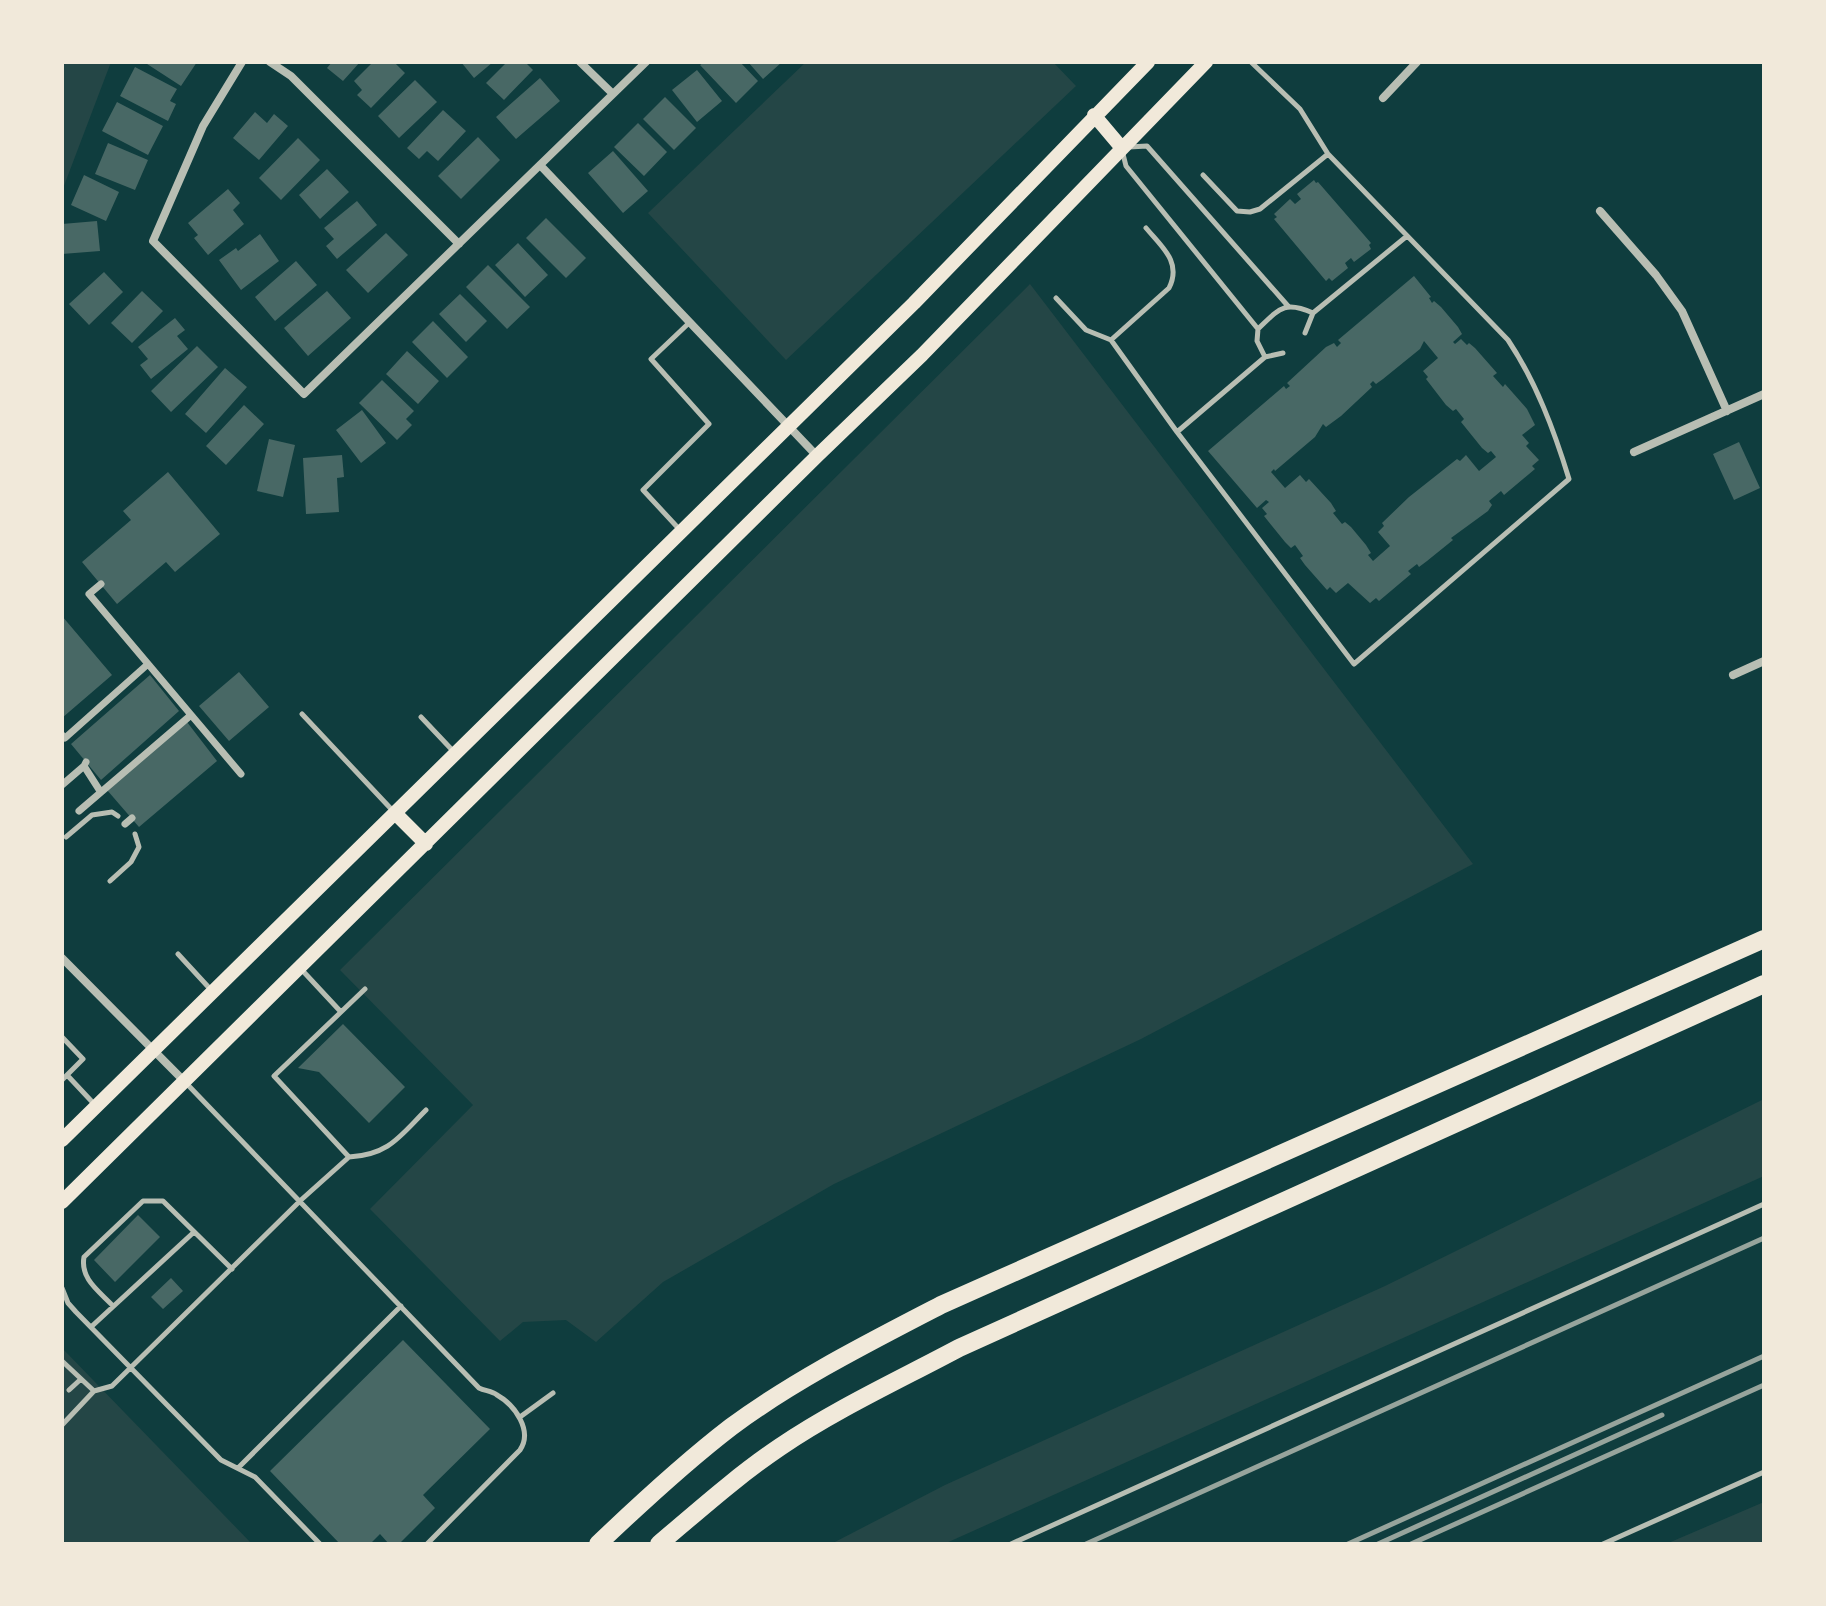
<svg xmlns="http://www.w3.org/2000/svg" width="1826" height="1606" viewBox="0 0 1826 1606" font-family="'Times New Roman',serif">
<rect width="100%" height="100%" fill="#0f3d3e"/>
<path fill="#244646" d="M62 62H111L62 191Z
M806 62H1053L1076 86 786 360 648 213Z
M1030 284 1473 864 1141 1039 834 1184 663 1282 596 1342 566 1320 523 1322 500 1341 370 1209 473 1105 340 970Z
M1764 1099V1176L944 1544H831L945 1485 1385 1286Z
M62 1348 252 1544H62Z
M1764 1502V1544H1666Z"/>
<path fill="#486865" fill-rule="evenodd" d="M144 62H197L181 86Z
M332 62H360L343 81 327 68Z
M373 62H394L405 73 371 108 357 95 362 90 354 81Z
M461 62H493L474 78Z
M507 62H525L533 70 504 100 486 83Z
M704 62H740L758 81 736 103 700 65Z
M748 62H782L763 79Z
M135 67 177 89 170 101 176 104 168 121 120 96Z
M697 70 722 101 697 122 672 90Z
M540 78 560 101 516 139 496 117Z
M415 80 437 102 399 138 378 116Z
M665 97 696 128 674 150 643 119Z
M117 102 163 126 148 155 102 131Z
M443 110 466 131 438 161 427 151 419 159 407 148Z
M255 112 267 123 274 114 288 126 259 160 233 138Z
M638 123 667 152 644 176 614 147Z
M478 137 500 160 461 199 438 176Z
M298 138 320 160 281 200 259 178Z
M108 143 148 160 135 190 95 174Z
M613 151 648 191 623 213 588 173Z
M327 169 349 192 320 219 299 195Z
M84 175 119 192 106 221 71 205Z
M1314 180 1316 183 1318 182 1371 243 1369 245 1371 249 1354 262 1351 258 1345 263 1348 268 1332 281 1329 278 1326 281 1274 219 1277 217 1274 214 1290 199 1295 204 1301 199 1297 194Z
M228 189 240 203 233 210 244 224 208 255 194 238 198 235 188 223Z
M357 201 377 225 337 259 326 246 334 239 324 228Z
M546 218 586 258 566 278 526 238Z
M97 221 100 251 62 254V224Z
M386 233 408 255 368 293 346 270Z
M260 234 279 261 241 290 219 260 236 248 238 251Z
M518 243 548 275 525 297 495 265Z
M296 261 317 285 275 321 255 297Z
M488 265 530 307 507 329 466 287Z
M104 272 123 292 89 325 69 304Z
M1414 276 1431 297 1429 298 1432 303 1434 301 1441 307 1458 327 1462 334 1453 342 1455 344 1461 339 1467 345 1469 343 1475 348 1497 373 1493 376 1503 387 1505 384 1527 409 1535 425 1522 435 1529 443 1526 446 1539 460 1532 466 1535 469 1504 495 1501 491 1489 501 1492 505 1488 511 1451 538 1453 540 1427 561 1419 567 1417 564 1408 571 1411 574 1379 601 1376 598 1370 603 1348 583 1336 593 1330 587 1327 590 1305 565 1300 558 1303 556 1295 545 1291 548 1285 542 1264 516 1267 514 1262 508 1269 502 1266 500 1257 508 1208 451 1284 386 1286 389 1290 386 1287 383 1326 347 1334 343 1337 347 1341 343 1338 340ZM1424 341 1438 358 1423 371 1428 377 1426 379 1446 405 1453 411 1456 409 1464 419 1461 422 1482 448 1488 453 1491 451 1496 457 1479 471 1466 455 1460 461 1457 459 1409 497 1382 523 1384 526 1378 532 1390 546 1373 561 1368 555 1371 553 1366 545 1351 527 1345 522 1342 524 1333 513 1336 511 1331 503 1309 479 1306 482 1300 475 1285 488 1271 472 1274 469 1275 471 1315 437 1323 424 1326 427 1341 416 1372 387 1370 384 1373 381 1376 384 1383 379 1420 349Z
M142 291 163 311 132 343 111 323Z
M327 291 351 318 308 356 284 328Z
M460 294 487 321 466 342 439 314Z
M175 318 185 330 177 336 188 349 151 379 140 365 148 359 138 347Z
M433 321 468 357 447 378 412 342Z
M197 346 218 367 171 412 151 391Z
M407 351 439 381 418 404 386 374Z
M225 368 247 387 206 433 185 414Z
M382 380 414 411 406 419 412 425 397 440 359 403Z
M244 405 264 424 226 465 206 446Z
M362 410 386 443 361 463 336 430Z
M269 439 295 445 283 497 257 491Z
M1739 442 1760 488 1734 500 1713 454Z
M342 455 344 477 337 478 339 512 306 514 303 458Z
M168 472 220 534 175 572 166 562 117 604 82 562 131 520 123 511Z
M62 616 112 675 62 718Z
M239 672 269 707 229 741 199 706Z
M150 675 179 711 101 780 71 744Z
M187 722 217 761 139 827 107 790Z
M343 1024 405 1087 369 1123 319 1072 298 1068Z
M138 1215 160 1237 115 1282 94 1260Z
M171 1278 183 1291 163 1309 151 1297Z
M403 1340 490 1429 423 1495 435 1508 399 1544H389L380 1534 370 1544H340L270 1471Z"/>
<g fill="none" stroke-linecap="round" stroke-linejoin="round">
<path stroke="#b8beb3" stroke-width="5" d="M1129 147 1147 146 1288 306
M1123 154 1126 166 1258 329
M1203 175 1237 211 1250 212 1260 209 1328 154
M1056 298 1086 330 1111 340 1177 432 1354 664 1569 479C1554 430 1536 382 1508 340L1328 154 1300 109 1251 62
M1313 313 1407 236
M1111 340 1169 288C1182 262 1162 247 1146 228
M1283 353 1265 357 1257 341 1258 329C1279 309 1284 300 1313 313L1305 333
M1177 432 1265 357
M680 530 643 490 709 424 651 359 690 322
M302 714 394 812
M421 717 454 752
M66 837 92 815 112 812 118 816
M110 881 131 862 139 847 135 834
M178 954 212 991
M341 1012 365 989
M62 1037 83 1059 62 1080
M67 1075 96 1106
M186 1083 479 1388C485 1391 492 1391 497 1395 515 1405 533 1431 520 1450L427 1544
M349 1157C389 1155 400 1136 426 1110
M62 1288 68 1303 76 1312 221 1460 255 1477 320 1544
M113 1306C99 1291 80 1279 84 1257L143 1201H163L232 1269
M91 1327 194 1232
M62 1361 94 1391 112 1386 301 1200 349 1157 274 1076 341 1012 301 969
M69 1390 81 1379
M520 1417 553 1393
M62 1425 94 1391
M238 1468 401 1306
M1011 1544 1764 1204
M1603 1544 1764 1472"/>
<path stroke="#b8beb3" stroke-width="7" d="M101 584 89 594 241 774
M62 735 65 738 148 664
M86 762 84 766 100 791
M62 785 84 766
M79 811 191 715
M125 824 132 818"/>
<path stroke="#b8beb3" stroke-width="8" d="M242 62 203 126 153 241 304 394 646 62
M270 62 291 76 459 244
M580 62 613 94
M1383 98 1417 62
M540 165 817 456
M1600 211 1656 275 1682 311 1727 411
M1634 452 1764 394
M1733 675 1764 661
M62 958 185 1082"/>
<path stroke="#f1e9da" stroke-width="14" d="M1094 115 1121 147
M395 813 426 844
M62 1140 914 303 1148 62
M62 1202 817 456 922 355 1206 62"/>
<path stroke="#f1e9da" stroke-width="18" d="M598 1544C640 1504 684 1463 731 1427 796 1379 870 1342 941 1305L1764 939
M659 1544C698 1511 737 1476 780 1447 836 1409 899 1380 959 1348L1764 984"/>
<path stroke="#97a49c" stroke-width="5" d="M1086 1544 1764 1238
M1348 1544 1764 1356
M1378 1544 1662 1415
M1411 1544 1764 1385"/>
</g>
<rect width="1826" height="1606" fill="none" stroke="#f1e9da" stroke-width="128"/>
</svg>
